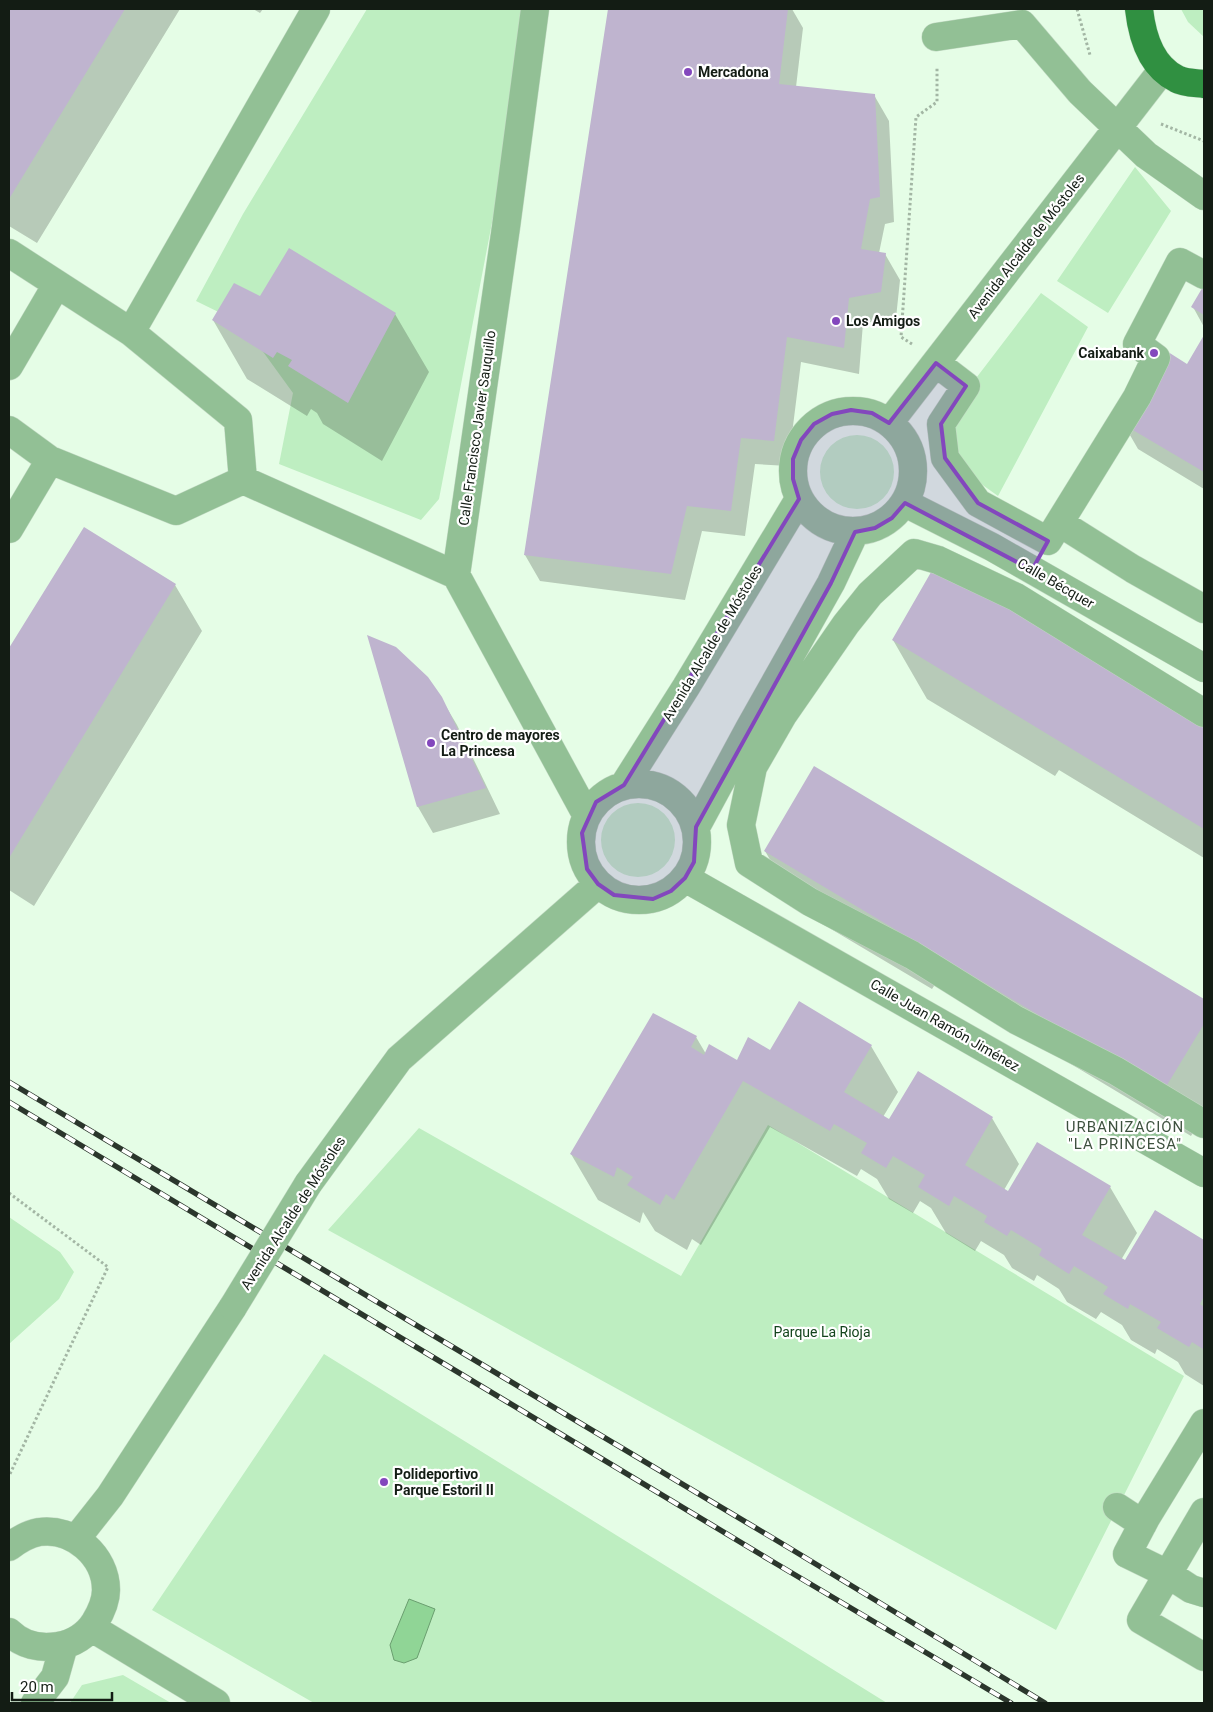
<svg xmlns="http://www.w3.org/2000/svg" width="1213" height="1712" viewBox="0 0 1213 1712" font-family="Roboto,sans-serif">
<rect width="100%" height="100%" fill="#e5fde6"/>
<path fill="#beeec1" d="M367 9H533L439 499 421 520 279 464 293 393 243 324 196 301 243 214Z
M1181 9H1204V37L1188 22Z
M1135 167 1171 211 1108 313 1057 281Z
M1041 293 1088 327 998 496 945 458 941 424Z
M820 472a37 37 0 1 1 74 0a37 37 0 1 1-74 0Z
M601 840a37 37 0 1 1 74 0a37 37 0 1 1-74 0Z
M768 1125 1184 1376 1056 1630 328 1230 419 1128 681 1276Z
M9 1217 60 1252 74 1272 59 1299 9 1344Z
M324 1354 887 1703H314L152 1610Z
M123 1675 171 1703H70L82 1685Z"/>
<path fill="#90d596" stroke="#6a9e6f" d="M409 1599 435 1609 417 1658 404 1663 394 1660 390 1645Z"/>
<path fill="#0003" d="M9 9H180L37 243 9 226Z
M253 9H263L260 13Z
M609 9H792L803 28 796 87 874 95 889 121 894 222 885 224 879 253 885 254 900 280 896 318 863 323 859 374 801 362 788 466 755 464 745 536 702 531 685 600 540 581 525 555Z
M1204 288V327L1193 307Z
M261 298 395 314 429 372 382 461 323 424 317 413 311 409 307 416 247 379 213 320Z
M1204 337V489L1138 449 1123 423 1188 366Z
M84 529 175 585 202 631 34 906 9 890V650Z
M369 638 441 698 457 725 500 814 433 833 418 807Z
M893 640 1204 715V858L1059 770 1055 776 927 699Z
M815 768 1204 1001V1113L1191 1136 936 983 932 989 799 910 765 851Z
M696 1037 706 1054 737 1062 770 1052 871 1046 898 1092 883 1117 890 1121 992 1118 1019 1164 1004 1190 1008 1193 1110 1187 1137 1233 1121 1260 1125 1262 1155 1212 1204 1241V1386L1185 1374 1178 1362 1157 1349 1155 1354 1131 1340 1122 1325 1101 1312 1096 1319 1067 1302 1059 1289 1037 1275 1034 1281 1012 1268 1004 1255 981 1241 975 1251 946 1233 931 1208 920 1201 913 1213 889 1199 877 1179 861 1169 857 1176 770 1127 701 1245 692 1239 687 1250 655 1231 643 1212 640 1223 598 1200 571 1154Z"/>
<path fill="#bfb4cf" d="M9 9H125L9 199Z
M608 9H788L779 84 875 94 880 197 870 199 861 249 886 253 881 292 849 298 844 348 787 337 774 441 741 438 731 511 687 506 671 574 524 555Z
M289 248 396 313 348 403 288 366 292 360 277 352 273 358 212 320 234 283 260 296Z
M1204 285V315L1191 307Z
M1204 335V472L1121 423 1165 350 1187 364Z
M84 527 176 584 9 858V648Z
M938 560 1204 713V829L892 640Z
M367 635 396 647 428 677 442 697 486 788 417 807Z
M814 766 1204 999V1024L1164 1090 764 851Z
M799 1001 872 1045 844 1092 889 1119 918 1071 993 1117 965 1165 1008 1191 1037 1142 1111 1186 1082 1235 1125 1260 1155 1210 1204 1240V1296L1200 1304 1204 1307 1203 1349 1192 1342 1189 1347 1157 1328 1161 1322 1130 1304 1128 1309 1103 1294 1108 1287 1074 1266 1069 1274 1039 1255 1042 1249 1011 1230 1007 1236 984 1222 987 1216 954 1196 949 1206 918 1187 925 1175 893 1156 886 1168 861 1153 867 1143 834 1124 830 1131 743 1081 674 1200 666 1194 660 1205 627 1185 633 1177 617 1167 614 1177 570 1154 653 1013 697 1036 691 1047 704 1055 709 1044 737 1060 748 1037 770 1050Z"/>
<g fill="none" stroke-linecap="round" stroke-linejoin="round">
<defs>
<path id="minor" d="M535 9 506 227 456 575 587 816
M936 37 1022 24 1080 92 1146 155 1204 196
M9 253 131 332 238 420 243 480
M131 332 316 9
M936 363 966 386 941 424 945 458 978 503 1048 541 1137 397 1156 358 1137 344 1180 262 1204 275
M9 366 57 284
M793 471a60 60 0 1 1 120 0a60 60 0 1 1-120 0Z
M889 423 1163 69
M9 430 50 460 176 511 243 480 456 575
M905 503 992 547 1204 668
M1060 523 1133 569 1204 609
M9 529 50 460
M1204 713 1016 597 938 560 914 553 870 594 846 624 783 715 753 767 741 825 749 863 810 902 912 955 1016 1020 1116 1071 1204 1124
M581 842a58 58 0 1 1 116 0a58 58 0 1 1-116 0Z
M624 785 686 687 799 499
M696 827 749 729 831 583 855 532
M685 878 1204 1173
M308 1184 399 1059 598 884
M1204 1423 1146 1518 1127 1554 1168 1574 1191 1589 1204 1593
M1117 1507 1143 1524
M1204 1512 1141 1620 1204 1657
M76 1539 110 1496 233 1307
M9 1547C18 1540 28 1534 39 1532 73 1527 106 1556 106 1590 106 1601 101 1612 95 1622 87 1635 73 1644 58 1646 40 1649 22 1645 9 1632
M92 1628 216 1703
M35 1703 55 1677 64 1645"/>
<path id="major" d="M1139 9C1142 36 1150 66 1177 79 1184 83 1196 83 1204 84"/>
</defs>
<use href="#minor" stroke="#c3d9c4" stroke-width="29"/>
<use href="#major" stroke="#c3d9c4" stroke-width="29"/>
<path stroke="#a3b6a4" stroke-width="3" stroke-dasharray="2.5 2.5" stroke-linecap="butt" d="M1077 9 1090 55
M1161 124 1204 141
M912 344 901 337 916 117 937 102V68
M9 1193 108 1267 9 1476"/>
<use href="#minor" stroke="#92c095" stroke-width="28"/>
<use href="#major" stroke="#309041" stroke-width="28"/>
<defs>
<path id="rail" d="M9 1082 786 1546 1045 1703
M9 1102 775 1563 1011 1703"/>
</defs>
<use href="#rail" stroke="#2b362c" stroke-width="5.5"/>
<use href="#rail" stroke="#fff" stroke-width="4" stroke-dasharray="11" stroke-linecap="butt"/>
<defs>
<path id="minor-bridge" d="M233 1307 308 1184"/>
</defs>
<use href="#minor-bridge" stroke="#c3d9c4" stroke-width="29" stroke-linecap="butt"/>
<use href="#minor-bridge" stroke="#92c095" stroke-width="28"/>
</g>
<path fill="#8347bd" fill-opacity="0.2" stroke="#8347bd" stroke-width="4" stroke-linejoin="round" d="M936 363 966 386 941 424 945 458 978 503 1048 541 1032 570 905 503 892 518 875 528 855 532 831 583 696 827 694 862 685 878 671 891 653 899 614 895 598 884 587 869 582 833 596 802 624 785 799 499 793 479V459L801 440 814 424 832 414 851 410 872 413 889 423Z"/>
<g fill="#8347bd" stroke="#fff" stroke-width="2">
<circle cx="688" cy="72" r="5"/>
<circle cx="836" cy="321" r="5"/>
<circle cx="1154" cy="353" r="5"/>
<circle cx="431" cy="743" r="5"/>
<circle cx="384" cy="1482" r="5"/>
</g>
<g text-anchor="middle" stroke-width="4.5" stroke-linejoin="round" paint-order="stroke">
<g font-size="14" font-weight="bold" fill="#131c14" stroke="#fff" text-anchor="start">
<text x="698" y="77">Mercadona</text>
<text x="846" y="326">Los Amigos</text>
<text x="1144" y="358" text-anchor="end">Caixabank</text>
<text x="441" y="740">Centro de mayores<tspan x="441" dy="16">La Princesa</tspan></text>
<text x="394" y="1479">Polideportivo<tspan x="394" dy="16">Parque Estoril II</tspan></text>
</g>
<g font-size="14" fill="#131c14" stroke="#fff">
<text transform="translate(1026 246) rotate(-52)" y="5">Avenida Alcalde de Móstoles</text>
<text transform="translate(477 428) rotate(-82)" y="5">Calle Francisco Javier Sauquillo</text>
<text transform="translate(1056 583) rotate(30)" y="5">Calle Bécquer</text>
<text transform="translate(712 643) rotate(-59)" y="5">Avenida Alcalde de Móstoles</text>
<text transform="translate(945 1025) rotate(30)" y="5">Calle Juan Ramón Jiménez</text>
<text transform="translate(293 1213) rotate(-57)" y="5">Avenida Alcalde de Móstoles</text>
</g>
<g font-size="14" fill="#13441c" stroke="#fff">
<text x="822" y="1337">Parque La Rioja</text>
</g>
<g font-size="15" letter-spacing="1" fill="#3d513e" stroke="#fff">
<text x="1125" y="1132">URBANIZACIÓN<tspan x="1125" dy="17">"LA PRINCESA"</tspan></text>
</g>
</g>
<rect width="1213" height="1712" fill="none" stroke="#131c14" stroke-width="20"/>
<path d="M12 1692v8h100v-8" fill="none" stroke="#131c14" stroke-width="2.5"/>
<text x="20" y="1692" font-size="15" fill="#131c14" stroke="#ffffff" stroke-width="4" paint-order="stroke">20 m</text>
</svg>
